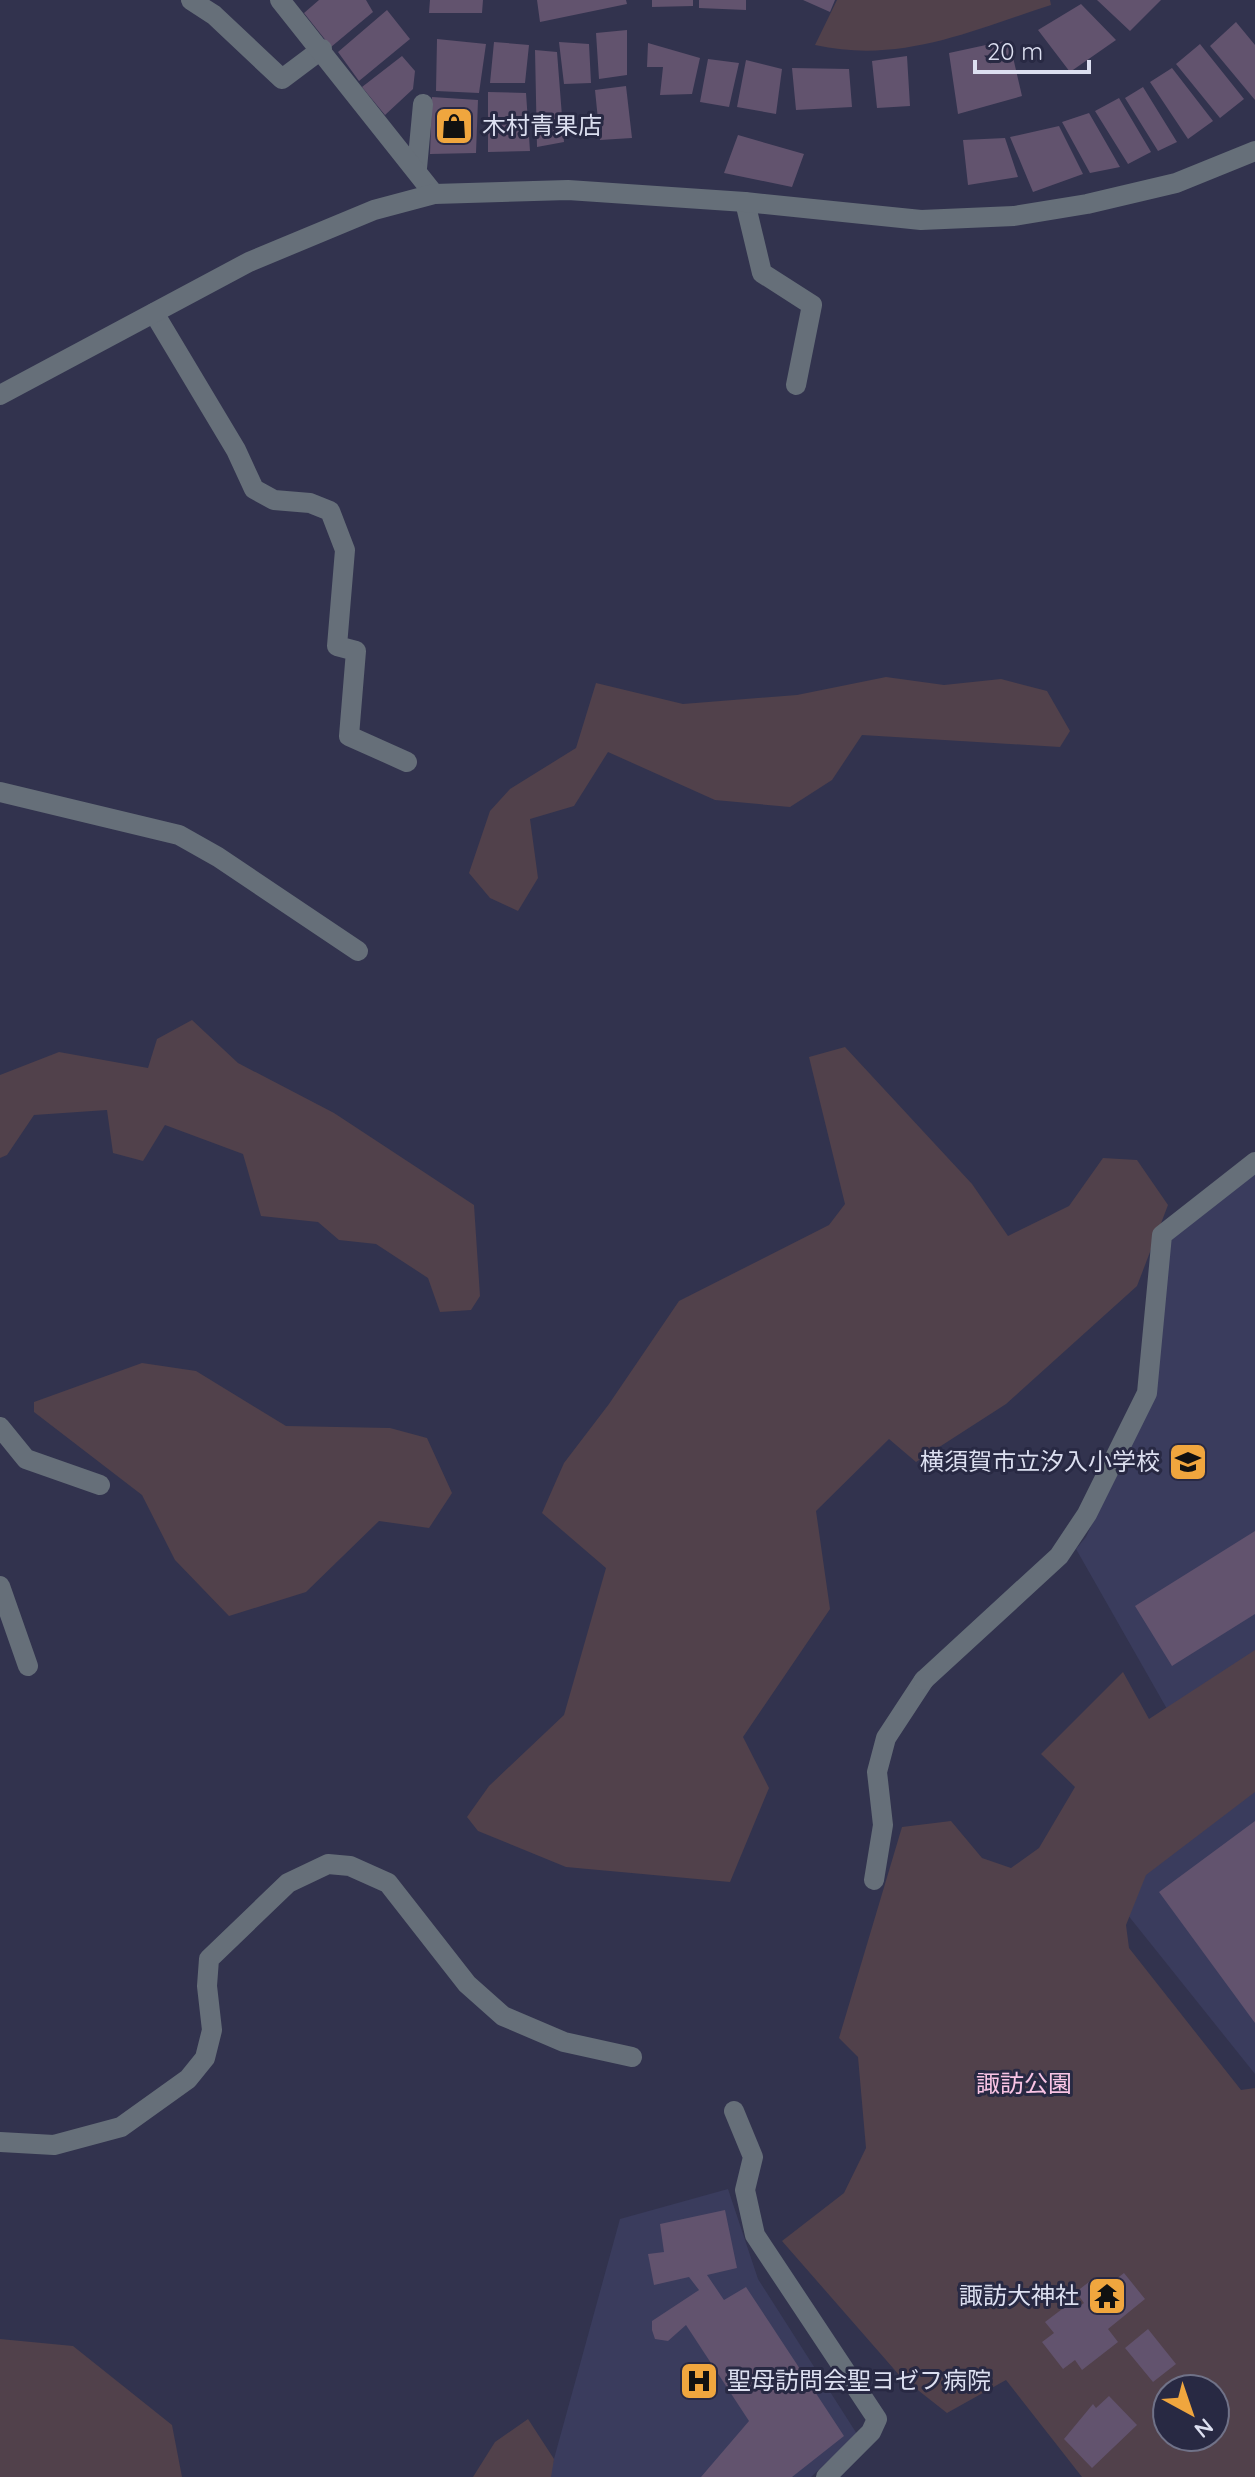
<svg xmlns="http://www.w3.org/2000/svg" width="1255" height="2477" viewBox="0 0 1255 2477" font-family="Quicksand,'Noto Sans JP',sans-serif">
<rect width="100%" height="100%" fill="#32334e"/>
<path fill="#3a3c5d" d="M1255 1170V1659L1171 1716 1076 1549 1086 1537 1156 1387 1170 1223Z
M1255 1722V2074L1075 1849Z
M728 2189 758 2279 857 2434 811 2477H549L620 2219Z"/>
<path fill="#51414b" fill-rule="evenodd" d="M837 0H1050L1051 5C970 31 901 64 815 45Z
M886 677 944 685 1001 679 1047 691 1070 731 1060 747 862 735 832 780 790 807 715 800 608 752 574 806 530 819 538 878 518 911 490 898 469 873 490 811 510 789 576 748 596 683 683 704 797 695Z
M192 1020 238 1063 334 1113 474 1205 480 1296 471 1310 440 1312 428 1278 376 1244 339 1240 318 1222 261 1216 243 1154 165 1125 143 1161 113 1153 107 1110 34 1115 7 1155 0 1158V1075L59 1052 148 1068 157 1039Z
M845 1047 972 1184 1008 1236 1069 1206 1103 1158 1137 1160 1168 1205 1137 1286 1006 1404 916 1462 889 1439 816 1511 830 1609 743 1737 769 1788 730 1882 566 1867 478 1831 467 1817 489 1786 564 1715 606 1568 542 1513 564 1463 609 1404 679 1301 829 1225 845 1204 809 1057Z
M142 1363 196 1371 286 1426 390 1428 427 1438 452 1493 429 1528 379 1521 306 1592 229 1616 175 1560 142 1495 34 1412V1402Z
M1255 1650V1792L1146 1875 1126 1925 1129 1948 1241 2090 1255 2088V2477H1082L1006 2380 947 2413 900 2376 782 2241 844 2193 866 2148 858 2057 839 2038 902 1827 951 1821 982 1858 1011 1868 1039 1848 1075 1787 1041 1754 1123 1672 1149 1719ZM1167 2389H1215V2437H1167Z
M0 2339 73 2346 172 2425 182 2477H0Z
M528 2419 554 2459 551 2477H473L495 2442Z"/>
<path fill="#62536e" d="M319 0H366L373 12 331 47 304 13Z
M430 0H483L482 13H429Z
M537 0H626L627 4 540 22Z
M652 0H693V6L652 7Z
M699 0H746V10L699 8Z
M803 0H835L830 12Z
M1097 0H1161L1130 31Z
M1081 4 1116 40 1070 72 1038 30Z
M387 10 410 39 359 81 338 52Z
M1236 22 1255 45V100L1210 46Z
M627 30V75L599 79 596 33Z
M437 39 486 44 479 93 436 91Z
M1009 40 1022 96 958 114 949 53Z
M494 42 529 45 525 83H490Z
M559 42 589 44 591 83 564 84Z
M648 43 700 58 692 94 660 95 663 67H647Z
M1200 44 1244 99 1220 118 1176 64Z
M535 50 557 52 564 142 537 147Z
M402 56 415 71 413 89 385 115 362 87Z
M907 56 910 106 877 108 872 61Z
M708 59 739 63 729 107 700 102Z
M746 60 782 69 776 114 737 107Z
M792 68 849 69 852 107 796 110Z
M1172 68 1213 121 1188 139 1150 82Z
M626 86 632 138 600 140 595 90Z
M1143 87 1177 142 1158 151 1125 98Z
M488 92 526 93 530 151 488 152Z
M432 97 478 100 476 153 430 154Z
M1119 98 1151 152 1128 164 1095 111Z
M1089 113 1120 167 1090 173 1062 122Z
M1059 126 1083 174 1033 192 1010 137Z
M738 135 804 154 792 187 724 173Z
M1005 138 1018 177 968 185 963 140Z
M1255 1531V1614L1172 1666 1135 1606Z
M1255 1821V2023L1159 1892Z
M725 2210 737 2268 707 2275 724 2300 746 2287 844 2436 792 2477H701L749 2421 686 2325 668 2341 655 2339 652 2330V2321L699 2290 689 2277 654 2285 648 2254 664 2252 660 2224Z
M1124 2273 1145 2299 1108 2329 1118 2342 1082 2370 1075 2360 1063 2369 1042 2342 1054 2333 1045 2322 1074 2300 1078 2307 1084 2303 1076 2292 1094 2278 1103 2289Z
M1148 2329 1176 2364 1153 2382 1125 2348Z
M1109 2396 1137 2425 1092 2468 1064 2439 1093 2404 1096 2408Z"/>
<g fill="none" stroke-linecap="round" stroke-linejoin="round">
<path stroke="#666f79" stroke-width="20" d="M191 0 214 15 282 79 322 49
M417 168 423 104
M745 202 762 273 812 305 796 385
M154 313 236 450 254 489 274 500 310 503 330 511 345 550 337 646 356 651 349 736 407 762
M0 792 179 835 218 857 358 951
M0 1427 26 1459 100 1485
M0 1586 28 1666
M874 1880 883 1825 877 1772 886 1738 924 1680
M734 2111 753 2157 745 2190 755 2235 877 2419 871 2432 826 2477"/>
<path stroke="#666f79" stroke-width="20" d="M280 0 434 194
M924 1680 1059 1556 1087 1514 1147 1393 1162 1235 1255 1162
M0 2142 54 2145 121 2127 188 2079 205 2058 212 2030 207 1986 209 1959 288 1883 328 1864 350 1866 388 1883 467 1984 503 2016 564 2042 632 2057"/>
<path stroke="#666f79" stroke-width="20" d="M0 395 249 262 374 210 434 194 568 190 745 202 921 220 1014 216 1087 204 1176 183 1255 151"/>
</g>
<defs>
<symbol id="shop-square" viewBox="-11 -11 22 22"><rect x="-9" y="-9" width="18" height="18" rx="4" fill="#f0a63e" stroke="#282943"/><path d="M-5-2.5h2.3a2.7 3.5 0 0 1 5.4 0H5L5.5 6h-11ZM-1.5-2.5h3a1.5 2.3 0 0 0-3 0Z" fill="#111"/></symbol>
<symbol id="school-square" viewBox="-11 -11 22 22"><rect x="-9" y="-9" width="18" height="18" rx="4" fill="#f0a63e" stroke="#282943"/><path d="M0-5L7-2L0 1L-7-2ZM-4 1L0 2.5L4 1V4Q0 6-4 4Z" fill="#111"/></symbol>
<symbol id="temple-square" viewBox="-11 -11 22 22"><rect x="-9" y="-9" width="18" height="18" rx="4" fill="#f0a63e" stroke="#282943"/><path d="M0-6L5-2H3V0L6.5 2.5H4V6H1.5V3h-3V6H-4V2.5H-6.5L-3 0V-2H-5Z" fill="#111"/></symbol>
<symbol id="hospital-square" viewBox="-11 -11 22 22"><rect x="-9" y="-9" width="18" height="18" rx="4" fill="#f0a63e" stroke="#282943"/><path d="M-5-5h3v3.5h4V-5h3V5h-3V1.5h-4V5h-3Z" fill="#111"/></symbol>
</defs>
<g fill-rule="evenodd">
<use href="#shop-square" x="432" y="104" width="44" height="44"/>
<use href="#school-square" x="1166" y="1440" width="44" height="44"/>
<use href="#temple-square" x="1085" y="2274" width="44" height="44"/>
<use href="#hospital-square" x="677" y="2359" width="44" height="44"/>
</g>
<g text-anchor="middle" stroke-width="6" stroke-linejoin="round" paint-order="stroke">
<g font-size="24" fill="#dcdff0" stroke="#282943" text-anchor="start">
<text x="482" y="134">木村青果店</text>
<text x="1160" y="1470" text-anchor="end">横須賀市立汐入小学校</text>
<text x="1079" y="2304" text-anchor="end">諏訪大神社</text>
<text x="727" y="2389">聖母訪問会聖ヨゼフ病院</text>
</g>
<g font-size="24" fill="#f9c4e5" stroke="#282943">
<text x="1024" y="2092">諏訪公園</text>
</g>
</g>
<g transform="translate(1191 2413) rotate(140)"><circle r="38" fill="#282943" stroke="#707288" stroke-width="2"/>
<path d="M0-6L14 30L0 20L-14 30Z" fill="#f0a63e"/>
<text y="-12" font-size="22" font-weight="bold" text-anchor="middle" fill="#dcdff0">N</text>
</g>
<path d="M975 60v12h114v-12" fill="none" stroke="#dcdff0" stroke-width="4"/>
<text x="987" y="60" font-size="24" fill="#dcdff0" stroke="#282943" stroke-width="6" paint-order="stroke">20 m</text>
</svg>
